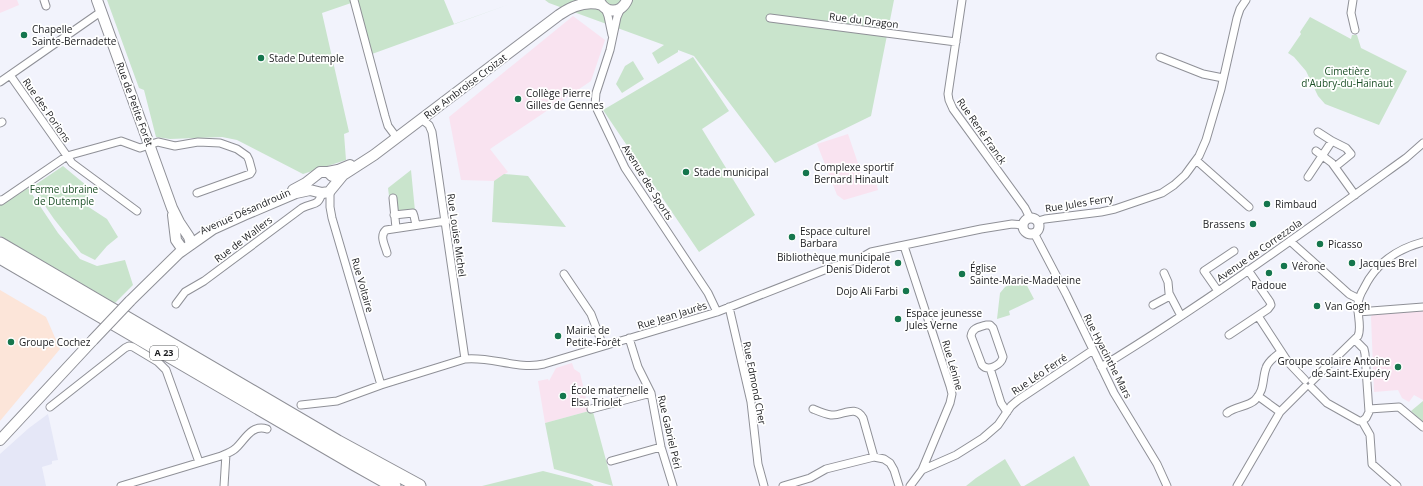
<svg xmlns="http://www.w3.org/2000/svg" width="1423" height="486" viewBox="0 0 1423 486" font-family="'Open Sans',sans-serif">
<rect width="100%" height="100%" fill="#f2f3fc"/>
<path fill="#e5e7f7" d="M48 414 58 460 52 461V464L42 467 46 486H0V454L29 428Z"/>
<path fill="#fce5d9" d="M0 290 46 317 60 349 0 421Z"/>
<path fill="#f9e3f0" d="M0 0H17L19 5 0 13Z
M573 16 605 40 591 81 490 149 508 172 494 181 461 180 449 117Z
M848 134 864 181 875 177 878 190 844 200 837 195 817 144Z
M1423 308V400L1414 395 1409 402 1402 398 1398 390 1374 392 1371 317 1373 313Z
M572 363 574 369 580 373 589 411 545 423 538 381 548 379 549 381 556 368Z"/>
<path fill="#c9e4cc" d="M107 0H444L454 24 521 0 372 54 354 2 322 13 349 132 344 134 346 160 303 174 237 140 222 137 170 139 156 137 144 90 139 88Z
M545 0H894L871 116 775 163 694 56 678 50V52L658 64 652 53 664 45 549 3Z
M1310 17 1351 39 1352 35H1357L1361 48 1407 71 1379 125 1325 104 1318 96 1306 71 1294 57 1288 53 1301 34 1300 32Z
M693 57 729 111 702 129 755 215 699 252 603 110Z
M633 61 644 79 622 93 616 84 625 66Z
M63 166 92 190 84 204 107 219 118 237 107 246 95 260 81 253 54 219 32 187Z
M411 170 415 211 397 212 393 196H389L388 188Z
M504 174 528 176 566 227 492 222 494 181Z
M28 188 58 233 80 259 97 266 125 260 133 285 115 303 0 236V205H1Z
M1023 278 1034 299 1009 311 1010 315 997 319 1000 293 1005 287Z
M1423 401V422L1411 411Z
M589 411 593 412 613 486 554 469 545 423Z
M1074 456 1090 486H1024Z
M1005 459 1021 486H966L976 478Z
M543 471 590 483 594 486H482Z"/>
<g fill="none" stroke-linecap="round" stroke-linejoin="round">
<defs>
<path id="minor" d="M44 0 46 6
M354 0 385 116 388 126 394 134
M962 0 948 94 949 100 953 109 1025 208 1030 218
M1353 0 1351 13 1355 30
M605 8 608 16 612 35
M621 8 617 17 610 50 596 93 595 105 625 168 708 293 717 312
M770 18 956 42
M1160 57 1203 74 1223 78
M10 75 72 163 137 211
M0 82 102 11
M421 119 429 125 432 132 465 359
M0 123 2 122
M1318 132 1332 141 1346 148 1351 154 1335 167
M1316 151 1332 163 1355 195
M1196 160 1249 207
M1308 177 1332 141
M330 191V207L332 218 381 385
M393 198 396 228
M0 200 1 201 67 156 121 141 140 148 158 142 175 146 198 142 220 143 237 149 247 156 249 160 252 171 250 174 197 193
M394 215 413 213 414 216 416 225
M1038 221 1045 219 1101 212 1115 209 1162 193 1174 185 1185 175 1199 156 1206 140 1221 89 1237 18 1240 9 1246 0
M1034 233 1066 294 1114 393 1157 464 1167 486
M1290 241 1349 294 1359 299
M904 246 950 386 952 394 950 403 922 470 910 486
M387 253C385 245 379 236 386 230L446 221
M1164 273 1168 282 1169 293 1181 316
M564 274 591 314 603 346
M1218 291 1204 271 1234 251
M176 304 185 292 204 281 302 208C313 202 318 207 322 193
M1153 305 1170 296
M729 307 751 402 758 464 764 486
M1358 312 1423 307
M1258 316 1288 362 1305 380
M986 325H990L993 328 1003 357C1001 365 988 372 982 365L971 336C972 328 979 327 986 325Z
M1229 335 1268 309 1271 305 1270 302 1248 270
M629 338 638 367 651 393 661 447 673 486
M1355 340 1364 349 1365 354 1369 412 1366 418 1362 421
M1101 367C1206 303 1306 230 1406 158L1423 143
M990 368 1001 403 1007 412
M1312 381 1358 336C1362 327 1357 315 1358 305 1358 299 1361 293 1364 288 1376 263 1397 249 1423 242
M1311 387 1327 403 1359 421H1362
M1258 396 1280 412
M301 405 337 401 381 385 465 359C491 356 518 370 544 364L717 312 832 267 859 259 871 252 981 229 1012 224 1023 225
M50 407 125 348 129 346 133 347 158 362 166 370 199 462
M591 409 651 393
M813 409C818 411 825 414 831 415 843 416 855 404 863 418L874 457
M1369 409 1399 407 1423 427
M1227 413C1235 406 1248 407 1255 400 1265 390 1262 379 1266 368 1268 361 1276 356 1281 352
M1362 421 1370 435 1372 464 1397 486
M611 461 661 447
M922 470 956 455 983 438 998 425 1011 406 1018 400 1093 350
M121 486 221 456C226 454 232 452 236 448 245 440 251 424 267 429
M224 486 226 454
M783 486 810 478 826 469 874 457 884 459 890 463 894 470 899 486
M1237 486 1280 412 1305 387"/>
<path id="tertiary" d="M1023 226a8 8 0 1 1 16 0a8 8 0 1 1-16 0Z"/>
<path id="secondary" d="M97 0 172 208 179 222 189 237 191 244
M599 0C605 14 621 14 627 0
M328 172 338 170 350 165
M293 190 306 183 320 172H328L332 176
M173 215 176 240 183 250
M130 301 179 253 213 229 244 215 296 193 310 190 322 193 329 192 343 175 374 155 559 15C572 6 586 0 602 5
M0 440 93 340"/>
<path id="motorway" d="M0 244 338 442 419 486
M0 257 353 463 394 486"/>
</defs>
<use href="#minor" stroke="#8f9097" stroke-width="9"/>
<use href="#tertiary" stroke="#8f9097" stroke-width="11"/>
<use href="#secondary" stroke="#8f9097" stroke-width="12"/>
<use href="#motorway" stroke="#8f9097" stroke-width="15"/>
<use href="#minor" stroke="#fff" stroke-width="7"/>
<use href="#tertiary" stroke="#fff" stroke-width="9"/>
<use href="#secondary" stroke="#fff" stroke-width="10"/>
<use href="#motorway" stroke="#fff" stroke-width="13"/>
<defs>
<path id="secondary-bridge" d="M93 340 130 301"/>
</defs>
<use href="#secondary-bridge" stroke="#8f9097" stroke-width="12" stroke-linecap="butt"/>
<use href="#secondary-bridge" stroke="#fff" stroke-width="10"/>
</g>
<g fill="#15764d" stroke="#fff" stroke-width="1.5">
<circle cx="24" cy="35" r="4"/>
<circle cx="261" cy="58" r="4"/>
<circle cx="518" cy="99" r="4"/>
<circle cx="686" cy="172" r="4"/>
<circle cx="806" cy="173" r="4"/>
<circle cx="1267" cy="204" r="4"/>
<circle cx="1253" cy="224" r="4"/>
<circle cx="792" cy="237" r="4"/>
<circle cx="1320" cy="244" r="4"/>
<circle cx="898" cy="263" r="4"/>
<circle cx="1352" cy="263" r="4"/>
<circle cx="1284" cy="266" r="4"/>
<circle cx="1269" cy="273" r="4"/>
<circle cx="962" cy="274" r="4"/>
<circle cx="906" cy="291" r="4"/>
<circle cx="1317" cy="306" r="4"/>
<circle cx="898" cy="319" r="4"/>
<circle cx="558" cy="336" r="4"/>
<circle cx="11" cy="342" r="4"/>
<circle cx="1398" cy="367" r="4"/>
<circle cx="563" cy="396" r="4"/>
</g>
<g text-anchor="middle" stroke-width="3.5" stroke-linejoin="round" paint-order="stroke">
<rect fill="#fff" stroke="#5f6062" stroke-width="1" x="150" y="346" width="28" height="14" rx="3"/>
<g font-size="9" font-weight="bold" fill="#1b1c1f">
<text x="164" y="356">A 23</text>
</g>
<g font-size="10" fill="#1b1c1f" stroke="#fff">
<text transform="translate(864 20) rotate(7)" y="4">Rue du Dragon</text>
<text transform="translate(465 86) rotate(-37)" y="4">Rue Ambroise Croizat</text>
<text transform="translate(135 104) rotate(70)" y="4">Rue de Petite Forêt</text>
<text transform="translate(47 110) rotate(55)" y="4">Rue des Porions</text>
<text transform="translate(982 131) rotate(55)" y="4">Rue René Franck</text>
<text transform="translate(648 182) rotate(58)" y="4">Avenue des Sports</text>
<text transform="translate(1079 203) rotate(-9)" y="4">Rue Jules Ferry</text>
<text transform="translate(245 211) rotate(-24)" y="4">Avenue Désandrouin</text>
<text transform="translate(457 235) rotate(82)" y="4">Rue Louise Michel</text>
<text transform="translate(243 239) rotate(-37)" y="4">Rue de Wallers</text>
<text transform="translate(1259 250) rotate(-35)" y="4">Avenue de Correzzola</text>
<text transform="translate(363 285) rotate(74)" y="4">Rue Voltaire</text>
<text transform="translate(672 315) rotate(-17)" y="4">Rue Jean Jaurès</text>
<text transform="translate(1108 356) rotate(63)" y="4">Rue Hyacinthe Mars</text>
<text transform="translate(953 365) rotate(74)" y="4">Rue Lénine</text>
<text transform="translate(1039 374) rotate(-34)" y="4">Rue Léo Ferré</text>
<text transform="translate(755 383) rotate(79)" y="4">Rue Edmond Cher</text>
<text transform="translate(670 432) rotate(77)" y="4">Rue Gabriel Péri</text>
</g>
<g font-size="10" fill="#1b1c1f" stroke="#fff" text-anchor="start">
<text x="32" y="33">Chapelle<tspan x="32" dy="12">Sainte-Bernadette</tspan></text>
<text x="269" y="62">Stade Dutemple</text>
<text x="526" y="97">Collège Pierre<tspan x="526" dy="12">Gilles de Gennes</tspan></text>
<text x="814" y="171">Complexe sportif<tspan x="814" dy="12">Bernard Hinault</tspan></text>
<text x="694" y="176">Stade municipal</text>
<text x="1275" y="208">Rimbaud</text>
<text x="1245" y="228" text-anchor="end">Brassens</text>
<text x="800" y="235">Espace culturel<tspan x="800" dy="12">Barbara</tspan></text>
<text x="1328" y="248">Picasso</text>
<text x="890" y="261" text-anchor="end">Bibliothèque municipale<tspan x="890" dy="12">Denis Diderot</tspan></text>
<text x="1360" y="267">Jacques Brel</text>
<text x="1292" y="270">Vérone</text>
<text x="970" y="272">Église<tspan x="970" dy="12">Sainte-Marie-Madeleine</tspan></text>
<text x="1269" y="289" text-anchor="middle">Padoue</text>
<text x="898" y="295" text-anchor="end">Dojo Ali Farbi</text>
<text x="1325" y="310">Van Gogh</text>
<text x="906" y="317">Espace jeunesse<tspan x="906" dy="12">Jules Verne</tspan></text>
<text x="566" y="334">Mairie de<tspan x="566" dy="12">Petite-Forêt</tspan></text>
<text x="19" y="346">Groupe Cochez</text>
<text x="1390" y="365" text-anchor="end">Groupe scolaire Antoine<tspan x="1390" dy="12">de Saint-Exupéry</tspan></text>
<text x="571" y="394">École maternelle<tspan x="571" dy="12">Elsa Triolet</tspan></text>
</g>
<g font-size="10" fill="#1c5027" stroke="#fff">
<text x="1347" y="75">Cimetière<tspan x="1347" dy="12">d'Aubry-du-Hainaut</tspan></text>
<text x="64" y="193">Ferme ubraine<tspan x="64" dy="12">de Dutemple</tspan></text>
</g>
</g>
</svg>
